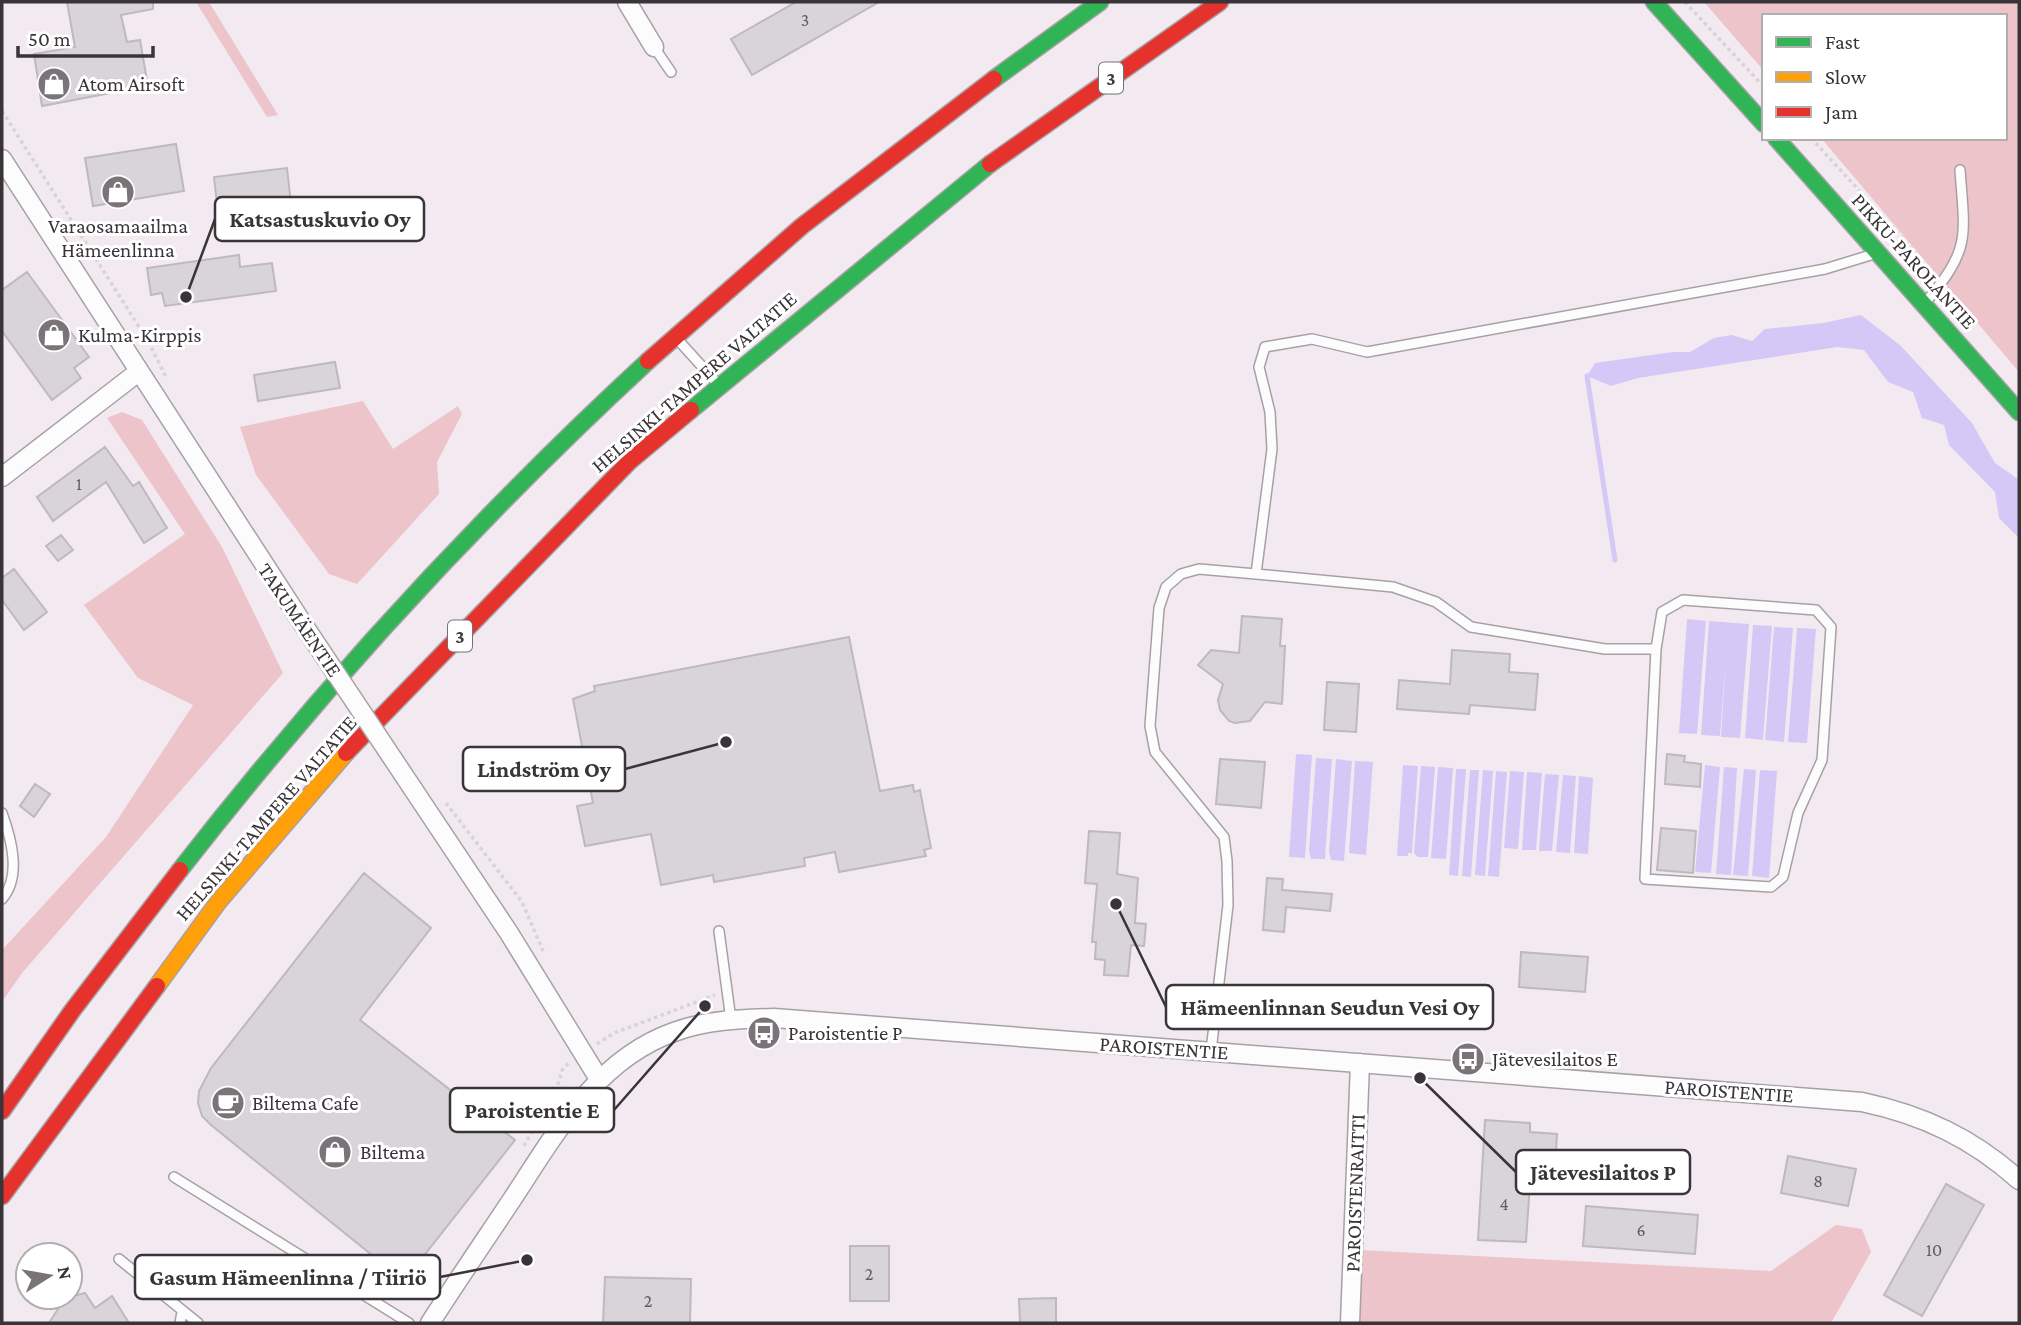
<svg xmlns="http://www.w3.org/2000/svg" width="2021" height="1325" viewBox="0 0 2021 1325" font-family="'Crimson Pro',serif">
<rect width="100%" height="100%" fill="#f2eaf0"/>
<path fill="#edc4ca" d="M196 2H209L278 115 267 117Z
M1704 2H2019V372L1821 138H2005V16H1764V71Z
M363 401 393 449 458 406 462 414 437 462 439 494 357 584 329 574 256 475 240 427Z
M122 412 142 420 222 547 283 673 22 973 2 1002V950L106 837 193 705 138 678 84 605 185 534 107 418Z
M1836 1225 1862 1229 1871 1252 1831 1323H1358L1359 1250 1771 1271Z"/>
<path fill="#d5c8f6" d="M1861 315 1901 346 1972 423 1995 463 2018 479 2019 538 1999 518 1995 492 1949 445 1944 425 1922 418 1913 392 1888 382 1864 350 1837 347 1638 378 1611 386 1587 376 1595 363 1673 352H1690L1714 338 1732 335 1752 341 1765 329 1823 323Z
M1687 619 1706 621 1697 734 1679 733Z
M1709 621 1749 624 1740 738 1721 737 1726 656 1720 736 1701 735Z
M1753 625 1772 626 1763 740 1745 738Z
M1774 627 1793 628 1784 742 1765 740Z
M1797 628 1816 629 1807 743 1788 742Z
M1296 754 1312 755 1305 858 1289 857Z
M1316 758 1332 759 1325 859H1311L1309 851Z
M1336 759 1352 761 1344 861 1331 860 1329 852Z
M1355 761 1373 762 1366 855 1349 853Z
M1403 765 1418 766 1412 853H1408V856H1397Z
M1705 765 1720 767 1711 873 1695 872Z
M1421 766 1435 767 1428 857H1418L1414 853Z
M1438 767 1453 768 1446 859 1431 858Z
M1724 767 1737 768 1731 875 1716 874Z
M1456 769H1466L1458 876 1449 875Z
M1744 769 1756 770 1748 876 1733 875Z
M1470 770H1479L1471 877 1462 876Z
M1483 770 1493 771 1485 876 1475 875Z
M1760 770 1777 771 1769 878 1752 876Z
M1496 771 1507 772 1499 877 1488 876Z
M1510 771 1524 772 1518 849 1504 848Z
M1527 772 1542 773 1536 850H1522Z
M1545 774 1559 775 1552 851H1539Z
M1563 775 1576 776 1570 853 1556 852Z
M1579 776 1593 778 1588 854 1574 853Z"/>
<g fill="none" stroke-linecap="round" stroke-linejoin="round">
<path stroke="#d5c8f6" stroke-width="5" d="M1594 375 1587 376 1615 560"/>
</g>
<path fill="#d9d4d9" stroke="#beb9be" stroke-width="2" d="M67 2H153V9L121 15 127 42 140 40 148 86 42 106 34 54 75 47Z
M796 2H879L752 75 731 39Z
M176 144 184 191 93 206 85 158Z
M287 168 292 213 219 222 214 177Z
M239 255 240 267 272 263 276 291 165 306 162 293 151 295 147 268Z
M27 272 89 357 74 368 81 378 52 400 2 331V290Z
M335 362 340 388 258 401 254 375Z
M105 447 133 486 139 482 167 528 144 543 106 482 53 521 37 497Z
M61 535 73 550 58 561 46 546Z
M14 569 47 612 24 630 2 600V578Z
M1242 616 1282 619 1280 646H1285L1282 704 1265 702 1250 721 1235 723 1229 721 1220 710 1218 700 1223 684 1198 665 1211 650 1239 653Z
M849 637 880 791 913 785 914 792 920 790 931 848 924 850 926 856 839 872 835 852 804 858 805 866 714 882 713 875 661 885 651 834 585 846 577 806 593 803 573 699 595 691 594 686Z
M1452 650 1510 654 1509 672 1538 674 1535 710 1470 705 1469 714 1397 709 1399 680 1450 684Z
M1327 682 1359 684 1356 732 1324 730Z
M1667 754 1685 756 1684 762 1701 764 1700 787 1665 784Z
M1220 759 1265 762 1261 808 1216 804Z
M35 784 50 794 34 817 20 806Z
M1661 828 1696 831 1693 873 1657 870Z
M1089 831 1120 833 1117 874 1138 878 1135 923 1146 924 1144 946 1131 945 1128 976 1104 975 1105 960 1095 959 1096 942H1092L1097 884 1085 883Z
M364 873 431 928 360 1020 515 1140 404 1281 211 1125 202 1116 198 1103 199 1091 211 1068Z
M1267 878 1283 879 1282 890 1332 894 1330 911 1286 907 1284 932 1263 930Z
M1521 952 1588 957 1585 992 1519 987Z
M1485 1120 1530 1123V1132L1557 1134 1555 1169 1531 1168 1526 1242 1478 1240Z
M1788 1156 1856 1169 1848 1206 1781 1193Z
M1946 1184 1984 1205 1922 1316 1884 1295Z
M1586 1206 1698 1215 1695 1254 1583 1246Z
M850 1246H889V1301H850Z
M605 1277 691 1279 690 1323H603Z
M85 1293 95 1308 112 1296 129 1323H49L65 1298Z
M1056 1298V1323H1020L1019 1299Z"/>
<g fill="none" stroke-linecap="round" stroke-linejoin="round">
<defs>
<path id="lane" d="M654 47 671 72
M1925 303C1971 249 1965 238 1960 170
M679 341 717 383
M1256 574 1393 587 1436 602 1471 627 1605 649H1656L1662 612 1683 600 1816 610 1831 627 1822 760 1798 813 1783 877 1771 887 1645 879 1656 649
M2 813C11 838 22 876 2 899
M719 931 731 1020
M1211 1051 1228 905 1227 861 1224 837 1155 752 1150 726 1159 608 1166 587 1181 574 1199 569 1256 574 1272 449 1270 412 1259 367 1265 347 1312 339 1367 352 1825 269 1874 254
M174 1177 409 1323
M119 1259 198 1323
M180 1323 182 1312"/>
<path id="street" d="M627 2 654 47
M2 159 301 621
M2 477 137 373
M413 789 509 933 599 1079
M430 1323C457 1281 485 1240 513 1198 555 1134 597 1059 674 1032 706 1020 740 1019 774 1018L1862 1102C1923 1115 1972 1138 2019 1180
M1350 1323 1360 1063"/>
<path id="fast" d="M1654 2 1764 124
M994 79 1100 2
M1776 138 2019 412
M691 410 990 164
M180 870C322 688 478 518 648 361"/>
<path id="slow" d="M157 986 219 901 346 753"/>
<path id="jam" d="M990 164 1220 2
M648 361 802 226 994 79
M346 753 630 461 691 410
M2 1111 72 1011 180 870
M2 1196 157 986"/>
</defs>
<use href="#lane" stroke="#a7a1a5" stroke-width="12"/>
<use href="#street" stroke="#a7a1a5" stroke-width="21"/>
<use href="#fast" stroke="#a7a1a5" stroke-width="19"/>
<use href="#slow" stroke="#a7a1a5" stroke-width="19"/>
<use href="#jam" stroke="#a7a1a5" stroke-width="19"/>
<path stroke="#d6d4d6" stroke-width="3.5" stroke-dasharray="3.5 3.5" stroke-linecap="butt" d="M1685 2 1764 87
M2 111 148 341 166 377
M1811 138 1910 246 1931 277
M446 803 522 902 543 951
M597 1044 614 1033 715 995
M524 1146 556 1090 563 1068 570 1062"/>
<use href="#lane" stroke="#fdfcfd" stroke-width="9"/>
<use href="#street" stroke="#fdfcfd" stroke-width="18"/>
<use href="#fast" stroke="#30b455" stroke-width="16"/>
<use href="#slow" stroke="#ff9f0a" stroke-width="16"/>
<use href="#jam" stroke="#e5322d" stroke-width="16"/>
<defs>
<path id="street-bridge" d="M301 621 413 789"/>
</defs>
<use href="#street-bridge" stroke="#a7a1a5" stroke-width="21" stroke-linecap="butt"/>
<use href="#street-bridge" stroke="#fdfcfd" stroke-width="18"/>
</g>
<defs>
<symbol id="shop-disc" viewBox="-11 -11 22 22"><circle r="9.5" fill="#7a7478" stroke="#fff"/><path d="M-5-2.5h2.3a2.7 3.5 0 0 1 5.4 0H5L5.5 6h-11ZM-1.5-2.5h3a1.5 2.3 0 0 0-3 0Z" fill="#fff"/></symbol>
<symbol id="bus-disc" viewBox="-11 -11 22 22"><circle r="9.5" fill="#7a7478" stroke="#fff"/><path d="M-5-6H5V4H4V6H2V4H-2V6H-4V4H-5ZM-3.5-4V0h7V-4ZM-3.5 1.2v1.5H-2V1.2ZM2 1.2v1.5H3.5V1.2Z" fill="#fff"/></symbol>
<symbol id="cafe-disc" viewBox="-11 -11 22 22"><circle r="9.5" fill="#7a7478" stroke="#fff"/><path d="M-5.5-4.5H6V0H3Q3 3.5 0 3.5H-2.5Q-5.5 3.5-5.5 0ZM3-3.2v2h1.7v-2ZM-6 4.5H4V6H-6Z" fill="#fff"/></symbol>
</defs>
<g fill-rule="evenodd">
<use href="#shop-disc" x="35" y="65" width="38" height="38"/>
<use href="#shop-disc" x="99" y="173" width="38" height="38"/>
<use href="#shop-disc" x="35" y="316" width="38" height="38"/>
<use href="#bus-disc" x="745" y="1014" width="38" height="38"/>
<use href="#bus-disc" x="1449" y="1040" width="38" height="38"/>
<use href="#cafe-disc" x="209" y="1084" width="38" height="38"/>
<use href="#shop-disc" x="316" y="1133" width="38" height="38"/>
</g>
<g text-anchor="middle" stroke-width="6" stroke-linejoin="round" paint-order="stroke">
<g font-size="18" fill="#615c60">
<text x="805" y="26">3</text>
<text x="79" y="490">1</text>
<text x="1818" y="1187">8</text>
<text x="1504" y="1210">4</text>
<text x="1641" y="1236">6</text>
<text x="1934" y="1256">10</text>
<text x="869" y="1280">2</text>
<text x="648" y="1307">2</text>
</g>
<g fill="#fff" stroke="#747174" stroke-width="2">
<rect x="1099" y="62.5" width="24" height="31" rx="5"/>
<rect x="448" y="620.5" width="24" height="31" rx="5"/>
</g>
<g font-size="19" font-weight="bold" fill="#393438">
<text x="1111" y="85">3</text>
<text x="460" y="643">3</text>
</g>
<g font-size="21" fill="#393438" stroke="#fff" text-anchor="start">
<text x="78" y="91">Atom Airsoft</text>
<text x="118" y="233" text-anchor="middle">Varaosamaailma<tspan x="118" dy="24">Hämeenlinna</tspan></text>
<text x="78" y="342">Kulma-Kirppis</text>
<text x="788" y="1040">Paroistentie P</text>
<text x="1492" y="1066">Jätevesilaitos E</text>
<text x="252" y="1110">Biltema Cafe</text>
<text x="360" y="1159">Biltema</text>
</g>
<g font-size="21" fill="#393438" stroke="#fff">
<text transform="translate(1914 261) rotate(48)" y="7">PIKKU-PAROLANTIE</text>
<text transform="translate(694 382) rotate(-41)" y="7">HELSINKI-TAMPERE VALTATIE</text>
<text transform="translate(300 620) rotate(56)" y="7">TAKUMÄENTIE</text>
<text transform="translate(266 818) rotate(-49)" y="7">HELSINKI-TAMPERE VALTATIE</text>
<text transform="translate(1164 1048) rotate(4)" y="7">PAROISTENTIE</text>
<text transform="translate(1729 1091) rotate(4)" y="7">PAROISTENTIE</text>
<text transform="translate(1355 1193) rotate(-88)" y="7">PAROISTENRAITTI</text>
</g>
</g>
<path fill="none" stroke="#393438" stroke-width="2.5" d="M186 297L215 219M726 742L625 769M1116 904L1166 1007M705 1006L614 1110M1420 1078L1516 1172M527 1260L440 1277"/>
<g fill="#393438" stroke="#fff" stroke-width="2.5">
<circle cx="186" cy="297" r="7"/>
<circle cx="726" cy="742" r="7"/>
<circle cx="1116" cy="904" r="7"/>
<circle cx="705" cy="1006" r="7"/>
<circle cx="1420" cy="1078" r="7"/>
<circle cx="527" cy="1260" r="7"/>
</g>
<g fill="#fff" stroke="#393438" stroke-width="2.5">
<rect x="215" y="197" width="209" height="44" rx="7"/>
<rect x="463" y="747" width="162" height="44" rx="7"/>
<rect x="1166" y="985" width="327" height="44" rx="7"/>
<rect x="450" y="1088" width="164" height="44" rx="7"/>
<rect x="1516" y="1150" width="174" height="44" rx="7"/>
<rect x="135" y="1255" width="305" height="44" rx="7"/>
</g>
<g font-size="23" text-anchor="middle" font-weight="bold" fill="#393438">
<text x="320" y="227">Katsastuskuvio Oy</text>
<text x="544" y="777">Lindström Oy</text>
<text x="1330" y="1015">Hämeenlinnan Seudun Vesi Oy</text>
<text x="532" y="1118">Paroistentie E</text>
<text x="1603" y="1180">Jätevesilaitos P</text>
<text x="288" y="1285">Gasum Hämeenlinna / Tiiriö</text>
</g>
<rect width="2021" height="1325" fill="none" stroke="#393438" stroke-width="7"/>
<rect x="1762" y="14" width="245" height="126" fill="#ffffff" stroke="#b0aeaf" stroke-width="2"/>
<rect x="1776" y="37" width="35" height="10" fill="#30b455" stroke="#b0aeaf" stroke-width="2"/>
<text x="1825" y="49" font-size="21" fill="#393438">Fast</text>
<rect x="1776" y="72" width="35" height="10" fill="#ff9f0a" stroke="#b0aeaf" stroke-width="2"/>
<text x="1825" y="84" font-size="21" fill="#393438">Slow</text>
<rect x="1776" y="107" width="35" height="10" fill="#e5322d" stroke="#b0aeaf" stroke-width="2"/>
<text x="1825" y="119" font-size="21" fill="#393438">Jam</text>
<g transform="translate(49 1276) rotate(79)"><circle r="33" fill="#ffffff" stroke="#b0aeaf" stroke-width="2"/>
<path d="M0-5L12 26L0 18L-12 26Z" fill="#7a7478"/>
<text y="-10" font-size="19" font-weight="bold" text-anchor="middle" fill="#393438">N</text>
</g>
<path d="M18 46v10h135v-10" fill="none" stroke="#393438" stroke-width="3.5"/>
<text x="28" y="46" font-size="21" fill="#393438" stroke="#ffffff" stroke-width="5" paint-order="stroke">50 m</text>
</svg>
